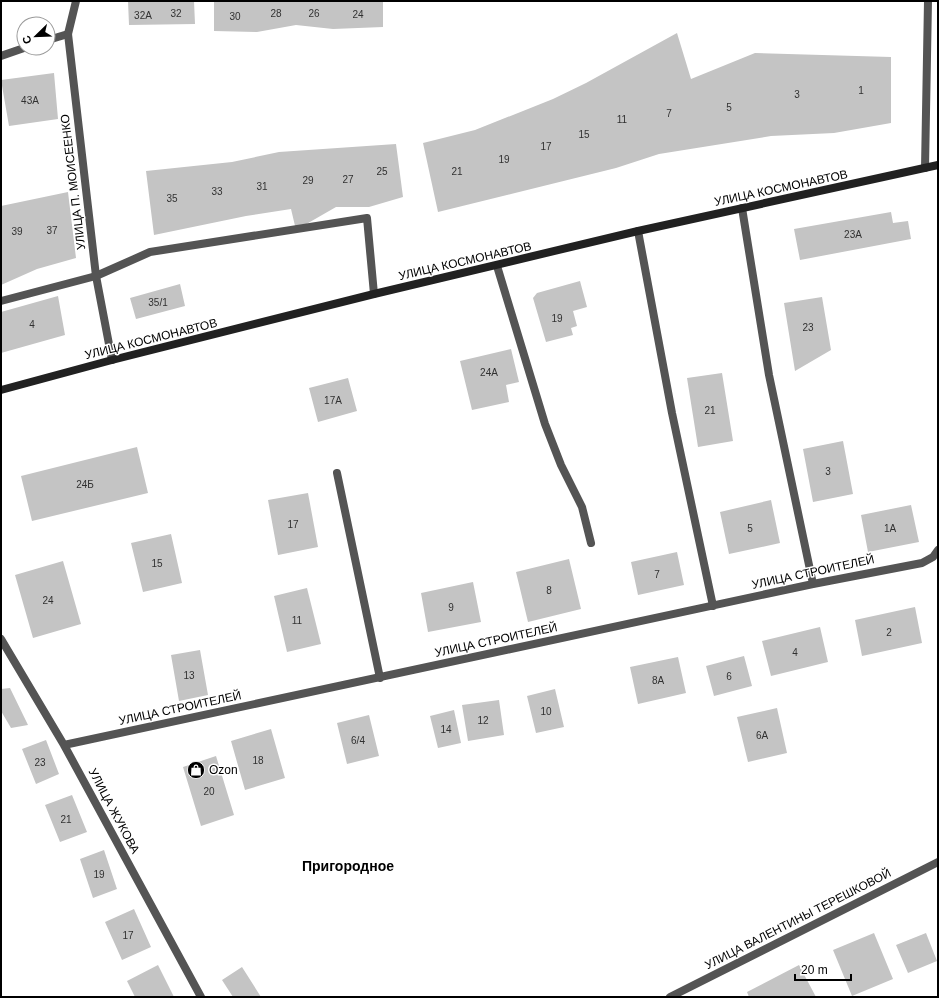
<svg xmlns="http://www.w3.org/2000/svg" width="939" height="998" viewBox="0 0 939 998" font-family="Arial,sans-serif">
<rect width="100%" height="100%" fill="#fff"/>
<path fill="#c4c4c4" d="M128 1H194L195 24 129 25Z
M214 1H383V27L333 29 296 25 257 32 214 31Z
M677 33 691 79 755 53 891 57V123L834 133 771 136 659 154 616 168 438 212 423 143 475 130 553 99 586 83Z
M54 73 58 119 9 126 1 80Z
M396 144 403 197 369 207H336L296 230 291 209 246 216 154 235 146 171 232 162 279 152Z
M68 192 76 258 37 269 1 285V206Z
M891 212 893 223 908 221 911 239 800 260 794 229Z
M580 281 587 307 573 311 577 326 571 328 573 335 546 342 533 298 537 293Z
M180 284 185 306 136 319 130 298Z
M58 296 65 335 1 353V312Z
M822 297 831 350 795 371 784 303Z
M511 349 519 382 506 385 509 402 472 410 460 361Z
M722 373 733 441 698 447 687 378Z
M348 378 357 411 318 422 309 388Z
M843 441 853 494 813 502 803 449Z
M137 447 148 493 32 521 21 476Z
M308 493 318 547 278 555 268 500Z
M771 500 780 543 729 554 720 512Z
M911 505 919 542 868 552 861 515Z
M171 534 182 583 143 592 131 543Z
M677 552 684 585 638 595 631 562Z
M569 559 581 609 528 622 516 572Z
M63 561 81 624 33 638 15 575Z
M473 582 481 622 428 632 421 593Z
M307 588 321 644 287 652 274 596Z
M915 607 922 643 862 656 855 620Z
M820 627 828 662 771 676 762 641Z
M200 650 208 695 179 701 171 655Z
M744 656 752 686 714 696 706 666Z
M678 657 686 693 638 704 630 667Z
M10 688 28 725 11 728 1 711V689Z
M555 689 564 727 536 733 527 696Z
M499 700 504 735 468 741 462 705Z
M777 708 787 753 748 762 737 717Z
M454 710 461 743 438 748 430 716Z
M369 715 379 756 347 764 337 723Z
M271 729 285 778 245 790 231 741Z
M46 740 59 774 36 784 22 749Z
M216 756 234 815 201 826 183 767Z
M72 795 87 832 60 842 45 805Z
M104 850 117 889 93 898 80 859Z
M134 909 151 947 122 960 105 922Z
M874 933 893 979 852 996 833 950Z
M926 933 937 961 908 973 896 945Z
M158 965 174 997H135L127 981Z
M799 965 816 997H749L747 992Z
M242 967 261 997H233L222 980Z"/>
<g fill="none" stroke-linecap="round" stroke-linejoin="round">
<path stroke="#545454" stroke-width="8" d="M48 40 68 34
M1 56 24 48
M1 301 96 276 150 252 367 218 374 294"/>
<path stroke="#545454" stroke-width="8" d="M76 1 68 34 96 276 112 360
M925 168 928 1
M742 208 769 375 813 584
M638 231 672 413 713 606
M497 266 545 424 561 465 582 507 591 543
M337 473 380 678
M1 639 64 745 201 997
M64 745 813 584 922 563 933 557 938 550
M670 997 938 862"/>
<path stroke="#212121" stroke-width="8" d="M1 390 112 360 374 294 638 231 938 165"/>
</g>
<defs>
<symbol id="shop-disc" viewBox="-11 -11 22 22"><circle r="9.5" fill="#000" stroke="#fff"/><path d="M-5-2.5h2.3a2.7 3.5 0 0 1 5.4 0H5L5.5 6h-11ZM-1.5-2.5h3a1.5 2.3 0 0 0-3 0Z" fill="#fff"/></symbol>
</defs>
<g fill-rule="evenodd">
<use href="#shop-disc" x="186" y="760" width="20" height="20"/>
</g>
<g text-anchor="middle" stroke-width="3" stroke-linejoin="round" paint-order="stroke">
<g font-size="10" fill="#313131">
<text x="176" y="17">32</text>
<text x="276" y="17">28</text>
<text x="314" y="17">26</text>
<text x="358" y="18">24</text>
<text x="143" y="19">32А</text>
<text x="235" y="20">30</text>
<text x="861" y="94">1</text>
<text x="797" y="98">3</text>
<text x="30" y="104">43А</text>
<text x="729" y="111">5</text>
<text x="669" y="117">7</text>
<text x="622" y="123">11</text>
<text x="584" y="138">15</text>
<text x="546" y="150">17</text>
<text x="504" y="163">19</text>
<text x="382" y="175">25</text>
<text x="457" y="175">21</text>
<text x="348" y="183">27</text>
<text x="308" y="184">29</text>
<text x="262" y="190">31</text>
<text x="217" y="195">33</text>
<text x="172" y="202">35</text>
<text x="52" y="234">37</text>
<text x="17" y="235">39</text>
<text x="853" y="238">23А</text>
<text x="158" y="306">35/1</text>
<text x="557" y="322">19</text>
<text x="32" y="328">4</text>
<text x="808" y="331">23</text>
<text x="489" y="376">24А</text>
<text x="333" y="404">17А</text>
<text x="710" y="414">21</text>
<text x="828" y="475">3</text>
<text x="85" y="488">24Б</text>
<text x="293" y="528">17</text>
<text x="750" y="532">5</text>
<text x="890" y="532">1А</text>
<text x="157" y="567">15</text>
<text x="657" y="578">7</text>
<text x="549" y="594">8</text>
<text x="48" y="604">24</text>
<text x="451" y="611">9</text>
<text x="297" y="624">11</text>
<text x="889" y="636">2</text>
<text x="795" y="656">4</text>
<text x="189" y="679">13</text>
<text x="729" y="680">6</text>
<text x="658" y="684">8А</text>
<text x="546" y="715">10</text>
<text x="483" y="724">12</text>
<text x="446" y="733">14</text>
<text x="762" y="739">6А</text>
<text x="358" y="744">6/4</text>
<text x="258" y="764">18</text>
<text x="40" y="766">23</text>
<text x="209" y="795">20</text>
<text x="66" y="823">21</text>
<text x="99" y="878">19</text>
<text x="128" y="939">17</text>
</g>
<g font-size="12" fill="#000" stroke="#fff">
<text transform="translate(73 182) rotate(-97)" y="4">УЛИЦА П. МОИСЕЕНКО</text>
<text transform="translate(781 188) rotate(-12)" y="4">УЛИЦА КОСМОНАВТОВ</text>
<text transform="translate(465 261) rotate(-13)" y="4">УЛИЦА КОСМОНАВТОВ</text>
<text transform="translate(151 339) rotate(-14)" y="4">УЛИЦА КОСМОНАВТОВ</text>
<text transform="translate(813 572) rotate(-12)" y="4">УЛИЦА СТРОИТЕЛЕЙ</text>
<text transform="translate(496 640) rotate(-12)" y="4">УЛИЦА СТРОИТЕЛЕЙ</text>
<text transform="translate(180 708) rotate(-12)" y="4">УЛИЦА СТРОИТЕЛЕЙ</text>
<text transform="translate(114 811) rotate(62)" y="4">УЛИЦА ЖУКОВА</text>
<text transform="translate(798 919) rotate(-27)" y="4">УЛИЦА ВАЛЕНТИНЫ ТЕРЕШКОВОЙ</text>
</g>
<g font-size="12" fill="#000" stroke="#fff" text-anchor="start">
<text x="209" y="774">Ozon</text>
</g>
<g font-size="14" font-weight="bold" fill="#000" stroke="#fff">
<text x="348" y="871">Пригородное</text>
</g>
</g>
<rect width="939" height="998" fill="none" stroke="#000000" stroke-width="4"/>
<g transform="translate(36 36) rotate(247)"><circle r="19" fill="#ffffff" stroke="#999999"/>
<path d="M0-3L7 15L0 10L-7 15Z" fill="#000000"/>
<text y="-6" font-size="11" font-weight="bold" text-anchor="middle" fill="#000000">С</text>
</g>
<path d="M795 974v6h56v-6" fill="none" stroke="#000000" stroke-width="2"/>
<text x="801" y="974" font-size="12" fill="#000000" stroke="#ffffff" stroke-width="3" paint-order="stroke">20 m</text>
</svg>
